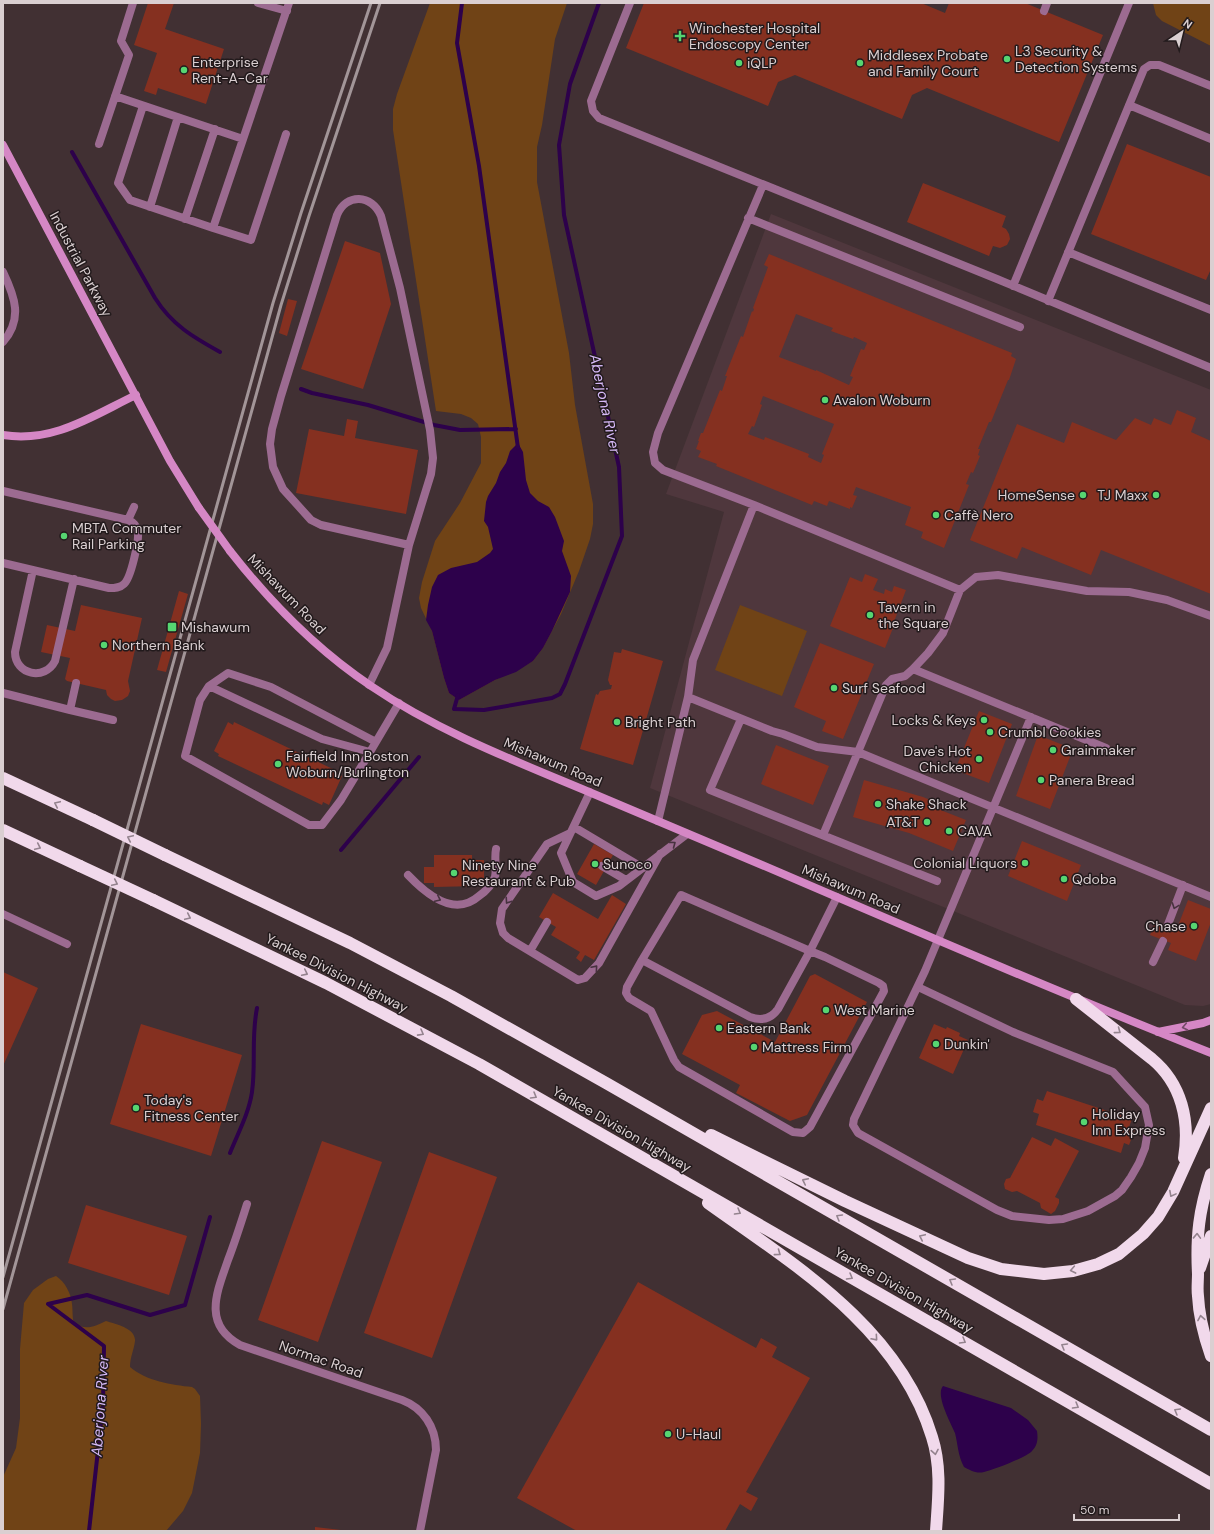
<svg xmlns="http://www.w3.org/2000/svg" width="1214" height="1534" viewBox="0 0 1214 1534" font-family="'DM Sans',sans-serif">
<rect width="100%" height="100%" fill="#413033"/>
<path fill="#4f373d" d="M771 214 1211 390V1004L1203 1006 1185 1005 650 788 724 512 666 494Z"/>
<path fill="#704316" d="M430 3H567L555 39 542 125 537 147V182L569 353 575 405 593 504V524L590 539 579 571 561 614 543 648 533 661 523 667 495 680 459 700 449 693 444 678 432 631 421 608 419 598 422 582 435 541 460 503 481 463V437L478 424 471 418 461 414 436 411 393 130V109L397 94Z
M1153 3H1211V46L1162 21 1156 15Z
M740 605 807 631 782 696 715 670Z
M56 1276C65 1282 71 1293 72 1304 73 1312 72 1316 74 1324 87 1330 94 1327 106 1321 115 1324 136 1328 135 1341 134 1350 130 1357 130 1367 146 1381 172 1385 192 1387L195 1389 200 1396 201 1424 200 1453 192 1493 183 1511 166 1531H3V1477L16 1448 20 1418V1349L24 1303 33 1290 48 1279Z"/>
<path fill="#2d014b" d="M518 443 523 452 526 480 530 493 538 501 549 507 555 517 564 541 562 551 571 576 570 592 552 631 543 648 533 661 516 672 495 680 459 700 449 693 444 678 432 631 426 620 428 605 432 587 438 575 451 568 477 562 490 553 493 549 488 527 484 521 486 502 488 496 496 483 500 472 506 463 510 451Z
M943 1386 1011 1408 1028 1420 1037 1431C1038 1438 1038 1445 1032 1451 1027 1457 993 1470 984 1472 976 1474 970 1470 964 1467 958 1456 958 1445 955 1433 951 1423 935 1395 943 1386Z"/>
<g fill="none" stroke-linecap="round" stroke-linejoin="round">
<path stroke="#2d014b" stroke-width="4" d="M462 3 457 43 479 166 518 448
M72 152 155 298C172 325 193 337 220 352
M301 389 312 393 368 405 434 425 460 430 516 429
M458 695 454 709 484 710 552 698 560 694 565 684 622 536 619 467 564 215 559 145 570 84 599 3
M341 850 419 757
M230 1153C238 1133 249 1113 252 1092 256 1063 251 1038 257 1008
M89 1531 103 1405 104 1346 48 1304 87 1295 150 1315 185 1305 210 1217"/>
</g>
<path fill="#853020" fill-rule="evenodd" d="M148 3H174L165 29 224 49 206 104 158 88 156 95 144 91 157 53 134 45Z
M644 3H921L945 13 949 3H1025L1103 35 1059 142 927 88 912 95 902 119 795 75 778 82 768 106 626 48Z
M1127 144 1211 177V269L1206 280 1091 234Z
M923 183 1006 216 1002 227 1006 229 1009 234 1010 239 1007 245 1000 248 993 246 989 256 907 222Z
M345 241 380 253 391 304 363 389 301 369Z
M769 254 1012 353 1011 356 1016 359 1009 380H1008L991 422H989L978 449H980L978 455 980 456 973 473 971 472 966 484 969 485 944 548 921 538 923 532 905 525 911 507 856 487 853 495 857 496 852 508 850 507V509L829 501 827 506 814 501 812 505 716 466 717 464 698 457 701 451 696 449 699 441H698L701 433H703L720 390 722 391 727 376H725L741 336 743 337 752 311 753 312 754 309 753 308 768 267 764 265ZM796 314 833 328 831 331 853 339 854 337 867 343 864 350 861 349 850 376 853 377 849 385 816 370V371L779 357ZM763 396 834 424 822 454 824 455 821 463 808 457 809 454 765 437 764 440 748 434 752 426 754 427 762 405 760 404Z
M288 299 297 301 287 336 279 333Z
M1177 410 1196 418 1191 432 1211 441V594L1101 550 1091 575 1022 547 1017 559 970 540 1017 424 1064 443 1072 422 1116 440 1135 418 1151 425 1154 418 1171 425Z
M347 419 358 421 355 438 418 450 406 514 296 493 309 429 344 436Z
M865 574 878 579 873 590 884 594 885 589 892 592 894 586 906 590 892 627 893 628 885 648 830 626 850 577 862 582Z
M179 591 188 594 166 672 157 670Z
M81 605 142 618 128 681 130 691 128 696 122 700 115 701 111 699 107 695 106 690 67 681 65 679 70 658 41 652 47 625 75 631Z
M820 643 874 664 843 739 822 731 826 721 794 707Z
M622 649 663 661 633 765 580 749 596 694 598 695 600 691 611 689 612 685H610L608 680 614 652 621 653Z
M979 711 1012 724 989 783 955 770Z
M228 722 233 725 234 722 337 771 336 773 342 776 329 805 323 802 322 805 218 756 219 754 214 751Z
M1038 735 1073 749 1050 809 1016 796Z
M776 745 829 766 813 805 761 784Z
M864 780 923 797 940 804 938 809 966 820 953 851 909 833 853 817Z
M1022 841 1081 865 1067 901 1008 876Z
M594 844 613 855 596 885 577 874Z
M434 855H472V860H484V878H479V886L434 887V883H424V867H434Z
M553 893 598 919 612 895 626 904 594 960 585 955 581 962 576 958 580 952 551 935 556 927 539 917Z
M1188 900 1211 909V922L1196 961 1168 950 1171 943 1150 935 1155 922 1176 931Z
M3 972 38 988 3 1066Z
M815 974 867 1002 807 1115 790 1121 736 1093 740 1085 682 1054 702 1015 717 1011 775 1042 810 976Z
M141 1024 242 1055 211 1156 110 1124Z
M934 1024 946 1029 947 1027 960 1033 959 1036 968 1040 953 1074 919 1058Z
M1047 1091 1132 1119 1129 1127 1135 1129 1129 1145 1124 1143 1121 1153 1036 1125 1039 1114 1033 1112 1037 1099 1043 1101Z
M1032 1137 1051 1146 1055 1138 1079 1151 1055 1197 1059 1199V1203L1055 1211 1051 1214 1041 1208 1040 1203 1017 1191 1012 1192 1005 1189 1004 1184 1006 1179 1010 1178Z
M322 1141 382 1162 318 1342 258 1320Z
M429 1152 497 1177 432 1358 364 1333Z
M86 1205 187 1236 169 1295 68 1263Z
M638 1282 756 1348 761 1338 777 1347 772 1357 810 1378 746 1492 758 1498 751 1511 740 1504 725 1531H577L517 1498Z
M315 1527 341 1530V1531H315Z"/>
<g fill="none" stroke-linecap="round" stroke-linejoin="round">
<path stroke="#9c6b91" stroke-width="8" d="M258 3 287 11
M630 3 591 101 593 111 599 118 997 279 1211 368
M1044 11 1047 3
M115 96 243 139
M1129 105 1211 139
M143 106 118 183 130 200 213 228 289 3
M99 144 129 55 121 41 133 3
M763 185 658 433 653 452 655 463 663 470 754 505 960 590
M150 207 178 117
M748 218 1020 327
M185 219 215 129
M213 228 251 240 286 134
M1068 252 1211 310
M3 272C15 297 23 319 3 342
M1013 286 1129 3
M1048 301 1144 69 1150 65H1159L1211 86
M3 491 128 520C133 522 137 526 138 532 139 541 131 578 124 584 120 588 115 588 109 588L3 563
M128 520 134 507
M33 570 15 652C15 675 45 681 55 661L74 579
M913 669 1106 748
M369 685 387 648 409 545 431 474 433 458 430 430 400 288 381 216C372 194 346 193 337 215L281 396 272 429 270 444 273 467 283 489 311 520 321 525 409 545
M209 686 228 673 271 687 376 742
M3 693 70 710 76 683
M688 697 693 660 754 505
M70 710 113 720
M741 719 710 790 937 881
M370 752 341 800 322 825H309L185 756 200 700 209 686 322 739 370 752 399 703
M590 792 561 853 573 882 596 896 619 886 687 834
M658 821 688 697 772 731 783 734 817 747 858 752 886 685 892 679 905 676 913 669 928 653 943 633 960 590 976 577 998 575 1087 591 1129 592 1167 600 1211 616
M574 827 643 868
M570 833 547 844 502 909 500 923 503 933 508 938 578 980 585 978 599 963 660 854
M823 835 858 752 1211 897
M602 866 626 880
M408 875C426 894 454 918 479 896 486 891 492 885 495 877 497 868 494 858 496 849
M681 895 810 951 778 1009C771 1019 761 1021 750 1017L642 960Z
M3 914 67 944
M1167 927 1183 885
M530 951 547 922
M642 960 627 987 626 993 629 998 651 1011 674 1060 679 1067 793 1132 803 1133 810 1127 884 991 883 986 879 983 825 957 810 951 837 897
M1153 962 1163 941
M918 987 1013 1032 1113 1072 1145 1107 1149 1125 1145 1148 1139 1163 1131 1177 1122 1190 1115 1196 1088 1211 1063 1219 1049 1220 1012 1216 997 1210 858 1133 853 1125 854 1119C878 1070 901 1020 925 971L1031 717"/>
<path stroke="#9c6b91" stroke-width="8" d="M247 1204C241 1223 235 1242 228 1260 217 1292 202 1324 240 1345L402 1400C423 1408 436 1427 436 1450L420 1531"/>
<path stroke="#d587c5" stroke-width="8" d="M3 145 170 461 199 508
M3 435C54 443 92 416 136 395
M230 551C270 602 317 650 371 686 436 730 510 759 582 789 642 814 702 840 762 865 911 929 1060 993 1211 1053
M1158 1032 1203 1023 1211 1020"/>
<path stroke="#f1d9eb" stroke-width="12" d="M3 778 93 820
M3 830 80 866
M165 855 350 943 451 996 606 1083 1211 1430
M153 900 326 983 479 1064 1211 1484
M1076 999 1152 1059C1182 1084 1190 1121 1184 1158
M711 1135 845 1201 968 1258 1001 1269 1044 1274 1073 1271 1098 1264 1119 1254 1143 1234 1158 1217 1173 1192 1211 1108
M1211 1174C1199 1210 1196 1236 1198 1274 1198 1281 1197 1289 1198 1296 1199 1317 1204 1336 1211 1356
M708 1203C796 1266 899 1328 932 1437 942 1468 938 1500 936 1531
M1200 1268 1211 1236"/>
<path stroke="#a29598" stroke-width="3" d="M3 1277 273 303 301 213 371 3
M3 1309 281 305 309 216 380 3"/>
<path stroke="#d587c5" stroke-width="8" d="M199 508 230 551"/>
<path stroke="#f1d9eb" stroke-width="12" d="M93 820 165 855
M80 866 153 900"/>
</g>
<defs><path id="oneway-chevron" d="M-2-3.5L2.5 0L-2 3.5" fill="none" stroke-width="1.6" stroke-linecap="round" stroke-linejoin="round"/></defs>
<g stroke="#94838e">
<use href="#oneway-chevron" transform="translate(57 804) rotate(-155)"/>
<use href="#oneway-chevron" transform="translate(130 838) rotate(-155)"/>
<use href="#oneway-chevron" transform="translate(38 847) rotate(25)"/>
<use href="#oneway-chevron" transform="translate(115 883) rotate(25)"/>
<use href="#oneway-chevron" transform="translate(188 917) rotate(25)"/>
<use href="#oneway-chevron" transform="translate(305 973) rotate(26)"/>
<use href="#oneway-chevron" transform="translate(1118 1031) rotate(37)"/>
<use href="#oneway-chevron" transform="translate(421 1033) rotate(29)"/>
<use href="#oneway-chevron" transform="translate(534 1096) rotate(30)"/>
<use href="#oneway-chevron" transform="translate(805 1181) rotate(-154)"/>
<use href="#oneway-chevron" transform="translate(1172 1194) rotate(118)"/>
<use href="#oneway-chevron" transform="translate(738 1212) rotate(30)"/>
<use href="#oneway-chevron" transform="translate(839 1217) rotate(-150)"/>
<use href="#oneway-chevron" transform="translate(1197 1236) rotate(-88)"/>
<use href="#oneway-chevron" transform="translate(922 1237) rotate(-155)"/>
<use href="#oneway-chevron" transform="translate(778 1253) rotate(36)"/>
<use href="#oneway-chevron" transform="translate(1073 1270) rotate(169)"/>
<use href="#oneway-chevron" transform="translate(850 1277) rotate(30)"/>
<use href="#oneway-chevron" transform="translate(952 1281) rotate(-150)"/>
<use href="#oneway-chevron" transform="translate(1201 1318) rotate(-100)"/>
<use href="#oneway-chevron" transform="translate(875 1338) rotate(49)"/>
<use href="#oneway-chevron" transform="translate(963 1341) rotate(30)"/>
<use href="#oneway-chevron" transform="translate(1064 1346) rotate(-150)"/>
<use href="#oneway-chevron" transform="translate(1076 1406) rotate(30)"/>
<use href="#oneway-chevron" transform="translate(1177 1411) rotate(-150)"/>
<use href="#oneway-chevron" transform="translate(935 1452) rotate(80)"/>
</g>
<g stroke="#47323f">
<use href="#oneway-chevron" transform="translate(673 844) rotate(-37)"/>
<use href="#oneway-chevron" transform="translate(438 899) rotate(25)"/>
<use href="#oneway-chevron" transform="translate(508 901) rotate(124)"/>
<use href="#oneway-chevron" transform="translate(1175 906) rotate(110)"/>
<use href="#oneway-chevron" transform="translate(595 968) rotate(-49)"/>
</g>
<use stroke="#734b68" href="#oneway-chevron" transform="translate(1185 1027) rotate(169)"/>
<g fill="#56d671" stroke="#221a1c" stroke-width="1.5">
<path d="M678 30h4v4h4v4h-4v4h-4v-4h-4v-4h4z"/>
<circle cx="1007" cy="59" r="4"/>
<circle cx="739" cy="63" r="4"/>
<circle cx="860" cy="63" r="4"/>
<circle cx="184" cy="70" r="4"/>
<circle cx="825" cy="400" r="4"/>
<circle cx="1083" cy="495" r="4"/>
<circle cx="1156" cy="495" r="4"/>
<circle cx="936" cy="515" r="4"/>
<circle cx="64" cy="536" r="4"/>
<circle cx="870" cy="615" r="4"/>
<rect x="167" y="622" width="10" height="10" rx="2"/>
<circle cx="104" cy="645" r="4"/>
<circle cx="834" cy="688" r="4"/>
<circle cx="984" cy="720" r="4"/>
<circle cx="617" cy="722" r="4"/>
<circle cx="990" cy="732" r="4"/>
<circle cx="1053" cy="750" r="4"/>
<circle cx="979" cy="759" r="4"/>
<circle cx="278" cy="764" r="4"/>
<circle cx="1041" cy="780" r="4"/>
<circle cx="878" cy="804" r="4"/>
<circle cx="927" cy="822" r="4"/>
<circle cx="949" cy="831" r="4"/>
<circle cx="1025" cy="863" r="4"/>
<circle cx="595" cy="864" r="4"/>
<circle cx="454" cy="873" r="4"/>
<circle cx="1064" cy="879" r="4"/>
<circle cx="1194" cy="926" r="4"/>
<circle cx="826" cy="1010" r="4"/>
<circle cx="719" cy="1028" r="4"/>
<circle cx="936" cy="1044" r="4"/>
<circle cx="754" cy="1047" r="4"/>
<circle cx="136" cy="1108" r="4"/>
<circle cx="1084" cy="1122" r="4"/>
<circle cx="668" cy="1434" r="4"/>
</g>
<g text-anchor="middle" stroke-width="3" stroke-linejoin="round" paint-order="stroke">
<g font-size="14" fill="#dacfd1" stroke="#221a1c" text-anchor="start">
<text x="689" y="33">Winchester Hospital<tspan x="689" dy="16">Endoscopy Center</tspan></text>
<text x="1015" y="56">L3 Security &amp;<tspan x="1015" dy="16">Detection Systems</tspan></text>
<text x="868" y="60">Middlesex Probate<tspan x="868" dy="16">and Family Court</tspan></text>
<text x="192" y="67">Enterprise<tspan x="192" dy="16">Rent-A-Car</tspan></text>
<text x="747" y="68">iQLP</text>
<text x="833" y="405">Avalon Woburn</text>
<text x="1075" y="500" text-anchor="end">HomeSense</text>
<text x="1148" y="500" text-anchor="end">TJ Maxx</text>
<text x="944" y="520">Caffè Nero</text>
<text x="72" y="533">MBTA Commuter<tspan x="72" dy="16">Rail Parking</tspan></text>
<text x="878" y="612">Tavern in<tspan x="878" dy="16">the Square</tspan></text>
<text x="181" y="632">Mishawum</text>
<text x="112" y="650">Northern Bank</text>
<text x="842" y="693">Surf Seafood</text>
<text x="976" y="725" text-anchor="end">Locks &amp; Keys</text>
<text x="625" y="727">Bright Path</text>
<text x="998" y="737">Crumbl Cookies</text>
<text x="1061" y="755">Grainmaker</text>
<text x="971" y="756" text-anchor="end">Dave's Hot<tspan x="971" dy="16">Chicken</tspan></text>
<text x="286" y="761">Fairfield Inn Boston<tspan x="286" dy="16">Woburn/Burlington</tspan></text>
<text x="1049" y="785">Panera Bread</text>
<text x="886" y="809">Shake Shack</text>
<text x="919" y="827" text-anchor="end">AT&amp;T</text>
<text x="957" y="836">CAVA</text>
<text x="1017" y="868" text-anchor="end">Colonial Liquors</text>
<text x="603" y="869">Sunoco</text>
<text x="462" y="870">Ninety Nine<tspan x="462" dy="16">Restaurant &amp; Pub</tspan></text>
<text x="1072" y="884">Qdoba</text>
<text x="1186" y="931" text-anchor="end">Chase</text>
<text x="834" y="1015">West Marine</text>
<text x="727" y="1033">Eastern Bank</text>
<text x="944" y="1049">Dunkin'</text>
<text x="762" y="1052">Mattress Firm</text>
<text x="144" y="1105">Today's<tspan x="144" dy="16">Fitness Center</tspan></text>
<text x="1092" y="1119">Holiday<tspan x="1092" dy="16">Inn Express</tspan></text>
<text x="676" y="1439">U-Haul</text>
</g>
<g font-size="14" fill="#dacfd1" stroke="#221a1c">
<text transform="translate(81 264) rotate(62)" y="5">Industrial Parkway</text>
<text transform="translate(287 594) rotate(46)" y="5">Mishawum Road</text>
<text transform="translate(553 762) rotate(23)" y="5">Mishawum Road</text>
<text transform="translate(851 889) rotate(23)" y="5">Mishawum Road</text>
<text transform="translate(337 973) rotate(27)" y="5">Yankee Division Highway</text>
<text transform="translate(622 1129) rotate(30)" y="5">Yankee Division Highway</text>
<text transform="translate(904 1290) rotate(30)" y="5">Yankee Division Highway</text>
<text transform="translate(321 1359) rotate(19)" y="5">Normac Road</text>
</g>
<g font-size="15" font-style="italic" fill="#d6b9f7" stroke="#221a1c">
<text transform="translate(605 404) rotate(78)" y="5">Aberjona River</text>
<text transform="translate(100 1406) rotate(-86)" y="5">Aberjona River</text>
</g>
</g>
<rect width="1214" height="1534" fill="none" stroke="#dacfd1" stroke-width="8"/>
<g transform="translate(1182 32) rotate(35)" stroke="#221a1c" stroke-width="3" paint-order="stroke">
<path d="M0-3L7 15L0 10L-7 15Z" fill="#dacfd1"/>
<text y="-6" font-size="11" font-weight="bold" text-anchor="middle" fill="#dacfd1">N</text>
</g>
<path d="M1074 1514v6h105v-6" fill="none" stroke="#dacfd1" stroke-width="2"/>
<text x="1080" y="1514" font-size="12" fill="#dacfd1" stroke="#221a1c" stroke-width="3" paint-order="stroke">50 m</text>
</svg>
